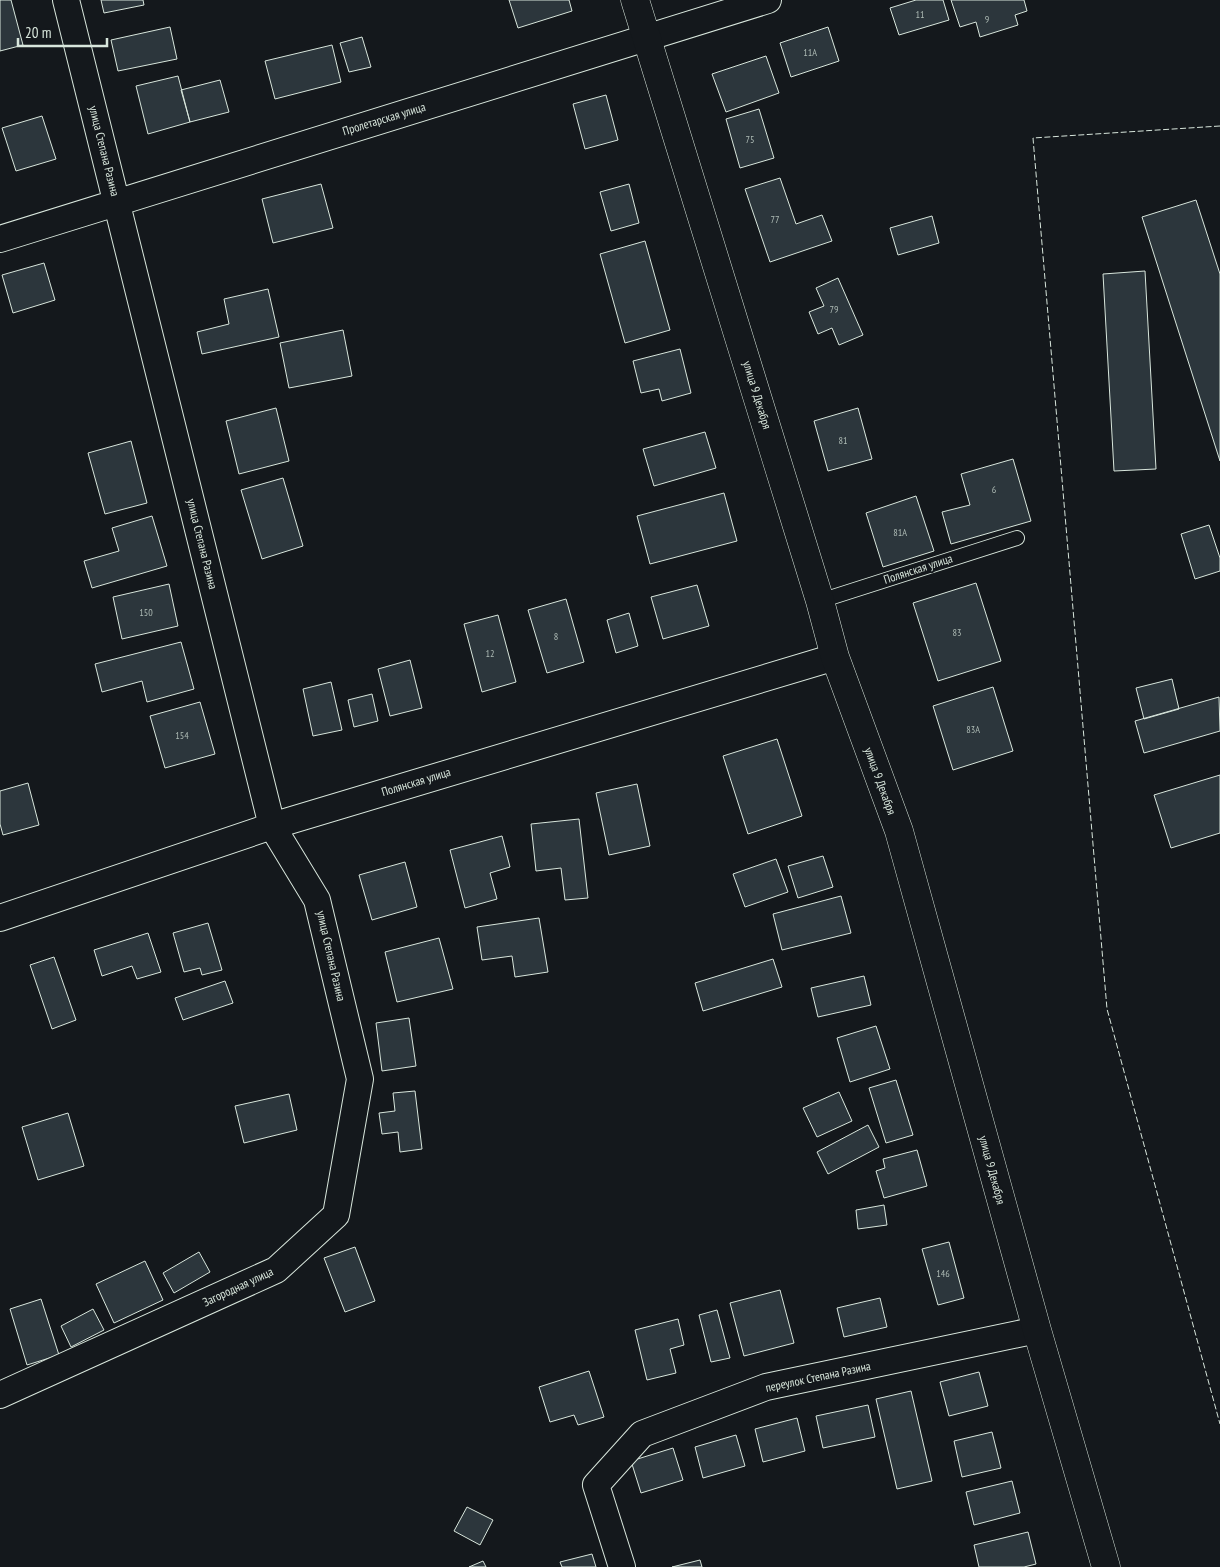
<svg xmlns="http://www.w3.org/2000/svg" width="1220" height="1567" viewBox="0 0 1220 1567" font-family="'PT Sans Narrow',sans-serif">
<rect width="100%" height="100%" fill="#14181c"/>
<path fill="#2c363c" stroke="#d8e6dc" d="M0 0H11L23 45 0 51Z
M101 0H143L144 5 104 13Z
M509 0H569L572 11 518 28Z
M916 0H943L949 20 899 35 890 8Z
M951 0H1024L1027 11 1015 15 1018 25 980 37 976 22 960 27Z
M170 27 177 59 118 71 111 40Z
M828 27 839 61 791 77 780 43Z
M362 37 371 67 349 72 340 43Z
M332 45 341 82 275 99 265 61Z
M766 56 779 93 726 112 712 74Z
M178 76 190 122 148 134 136 86Z
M220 80 229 112 190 122 181 90Z
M606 95 618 140 585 149 573 104Z
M759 109 774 158 740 168 726 119Z
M42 116 56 159 16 171 2 128Z
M780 178 796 224 822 215 832 241 770 262 745 189Z
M321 184 333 228 273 243 262 199Z
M629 184 639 223 611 231 600 192Z
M1196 200 1220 274V461L1142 217Z
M932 216 939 243 898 255 890 228Z
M645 241 670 330 625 343 600 254Z
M44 263 55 300 13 313 2 275Z
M1145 271 1156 469 1114 471 1103 274Z
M838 278 863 335 839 345 832 328 818 334 809 312 824 306 816 288Z
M268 289 279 337 202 354 197 332 229 324 224 299Z
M343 330 352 376 289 388 280 343Z
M680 349 691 393 662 401 659 389 641 393 633 361Z
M276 408 289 461 239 474 226 421Z
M858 408 872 459 828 471 814 421Z
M705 432 716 468 654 486 643 449Z
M131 441 147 503 105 514 88 453Z
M1013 459 1031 521 951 544 942 512 970 505 961 474Z
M283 478 303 546 262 559 241 490Z
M724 493 737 541 650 564 637 516Z
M916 496 934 551 883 567 866 513Z
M152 516 167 566 92 588 84 561 119 551 112 528Z
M1209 525 1220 558V571L1195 579 1181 534Z
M976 583 1001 661 938 681 913 603Z
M169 584 178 626 122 639 113 597Z
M697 585 709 626 663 639 651 597Z
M566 599 584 662 547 673 528 610Z
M629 613 638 646 616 653 607 620Z
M498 615 516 682 482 692 464 624Z
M181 642 194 689 147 702 142 681 102 692 95 664Z
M410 660 422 708 390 716 378 669Z
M1172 679 1179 709 1144 719 1136 688Z
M331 682 342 730 313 736 303 689Z
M993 687 1013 751 953 770 933 706Z
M372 694 378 721 354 727 348 700Z
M1219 697 1220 731 1144 753 1135 721Z
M200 702 215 754 165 768 150 716Z
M777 739 802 816 748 834 723 756Z
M1220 775V833L1171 848 1154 795Z
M28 783 39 825 3 835 0 824V791Z
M637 784 650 846 609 855 596 793Z
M579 819 588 898 565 900 561 868 536 871 531 824Z
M502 836 510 867 490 873 497 899 465 908 450 850Z
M823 856 833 887 798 898 788 866Z
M776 859 788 892 745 907 733 874Z
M405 862 417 907 372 920 359 875Z
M841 896 851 933 782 950 773 914Z
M539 918 548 972 515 977 512 956 482 960 477 927Z
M208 923 222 970 202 975 200 968 184 972 173 933Z
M148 933 161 972 137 979 132 966 102 976 94 950Z
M439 938 453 989 397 1002 385 952Z
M54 957 76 1020 52 1029 30 965Z
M773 959 782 987 703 1011 695 983Z
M864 976 871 1005 818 1017 811 988Z
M225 981 233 1003 183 1020 175 998Z
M409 1018 416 1066 382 1071 376 1023Z
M876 1026 890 1069 850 1082 837 1038Z
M896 1080 913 1135 886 1143 869 1088Z
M415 1091 422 1149 400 1152 398 1132 382 1134 379 1113 395 1111 393 1093Z
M839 1092 852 1121 817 1137 803 1108Z
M289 1094 297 1130 244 1143 235 1106Z
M68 1113 84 1166 38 1180 22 1127Z
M868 1125 879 1147 828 1174 817 1152Z
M917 1150 927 1186 884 1198 876 1171 885 1168 883 1159Z
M884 1205 887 1225 858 1229 856 1210Z
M949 1242 964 1298 938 1305 922 1249Z
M355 1247 375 1301 345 1312 324 1258Z
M199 1252 210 1272 174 1293 163 1273Z
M145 1261 163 1300 114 1323 96 1284Z
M780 1290 794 1343 744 1356 730 1303Z
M880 1298 887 1327 844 1337 837 1308Z
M41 1299 59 1355 27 1365 10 1309Z
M93 1309 104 1330 71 1347 61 1326Z
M717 1310 730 1358 711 1362 699 1315Z
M678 1319 684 1345 670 1349 676 1373 647 1380 635 1330Z
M589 1371 604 1417 578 1425 574 1415 550 1422 539 1387Z
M979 1372 988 1406 949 1416 940 1382Z
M911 1391 932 1481 897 1489 876 1399Z
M868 1405 875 1437 823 1448 816 1416Z
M797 1418 805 1451 763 1462 755 1429Z
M992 1432 1001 1468 962 1477 954 1441Z
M736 1435 745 1466 703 1478 695 1447Z
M673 1448 683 1480 641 1493 631 1461Z
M1012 1481 1020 1513 974 1525 966 1492Z
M467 1507 493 1520 480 1545 454 1531Z
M1028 1532 1036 1564 1024 1567H979L974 1545Z
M592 1554 596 1567H562L560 1562Z
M700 1560 702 1567H672Z
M483 1561 486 1567H469Z"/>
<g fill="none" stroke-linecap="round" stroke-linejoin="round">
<defs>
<path id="lane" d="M820 601 1017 538"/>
<path id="street" d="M0 239 768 0
M0 918 272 826 835 657
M0 1395 276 1270 336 1215 360 1079 317 900 272 826 66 0
M622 1567 596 1485 642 1434 766 1387 1037 1330"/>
<path id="secondary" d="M635 0 820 601 835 657 899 831 1037 1330 1106 1567"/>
</defs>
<use href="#lane" stroke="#d8e6dc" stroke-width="16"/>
<use href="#street" stroke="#d8e6dc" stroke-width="28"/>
<use href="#secondary" stroke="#d8e6dc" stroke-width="29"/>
<use href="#lane" stroke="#14181c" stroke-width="14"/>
<use href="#street" stroke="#14181c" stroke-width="26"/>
<use href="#secondary" stroke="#14181c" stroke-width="28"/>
<path stroke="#d8e6dc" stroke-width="1" stroke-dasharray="6 2.5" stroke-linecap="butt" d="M1220 126 1033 138 1107 1009 1220 1424"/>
</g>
<g text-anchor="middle" stroke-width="4" stroke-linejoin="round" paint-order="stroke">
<g font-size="10" fill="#adbab4">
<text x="920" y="18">11</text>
<text x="987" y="23">9</text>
<text x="810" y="56">11А</text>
<text x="750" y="143">75</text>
<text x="775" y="223">77</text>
<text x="834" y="313">79</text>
<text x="843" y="444">81</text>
<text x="994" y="493">6</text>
<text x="900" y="536">81А</text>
<text x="146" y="616">150</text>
<text x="957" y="636">83</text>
<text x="556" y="640">8</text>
<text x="490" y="657">12</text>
<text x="973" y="733">83А</text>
<text x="182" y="739">154</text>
<text x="943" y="1277">146</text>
</g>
<g font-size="12" fill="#d8e6dc" stroke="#14181c">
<text transform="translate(384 119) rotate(-17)" y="4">Пролетарская улица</text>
<text transform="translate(104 151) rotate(76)" y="4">улица Степана Разина</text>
<text transform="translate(757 395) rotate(73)" y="4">улица 9 Декабря</text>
<text transform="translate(202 544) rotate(76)" y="4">улица Степана Разина</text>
<text transform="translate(918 569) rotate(-18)" y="4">Полянская улица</text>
<text transform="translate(880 781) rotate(70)" y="4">улица 9 Декабря</text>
<text transform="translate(416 782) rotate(-17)" y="4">Полянская улица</text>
<text transform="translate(331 956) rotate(77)" y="4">улица Степана Разина</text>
<text transform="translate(992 1170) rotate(75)" y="4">улица 9 Декабря</text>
<text transform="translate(238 1287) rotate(-25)" y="4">Загородная улица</text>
<text transform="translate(818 1377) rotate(-12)" y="4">переулок Степана Разина</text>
</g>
</g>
<path d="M18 38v8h89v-8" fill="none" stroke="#d8e6dc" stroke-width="2.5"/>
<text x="25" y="38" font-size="15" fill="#d8e6dc" stroke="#14181c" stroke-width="4" paint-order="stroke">20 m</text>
</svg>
